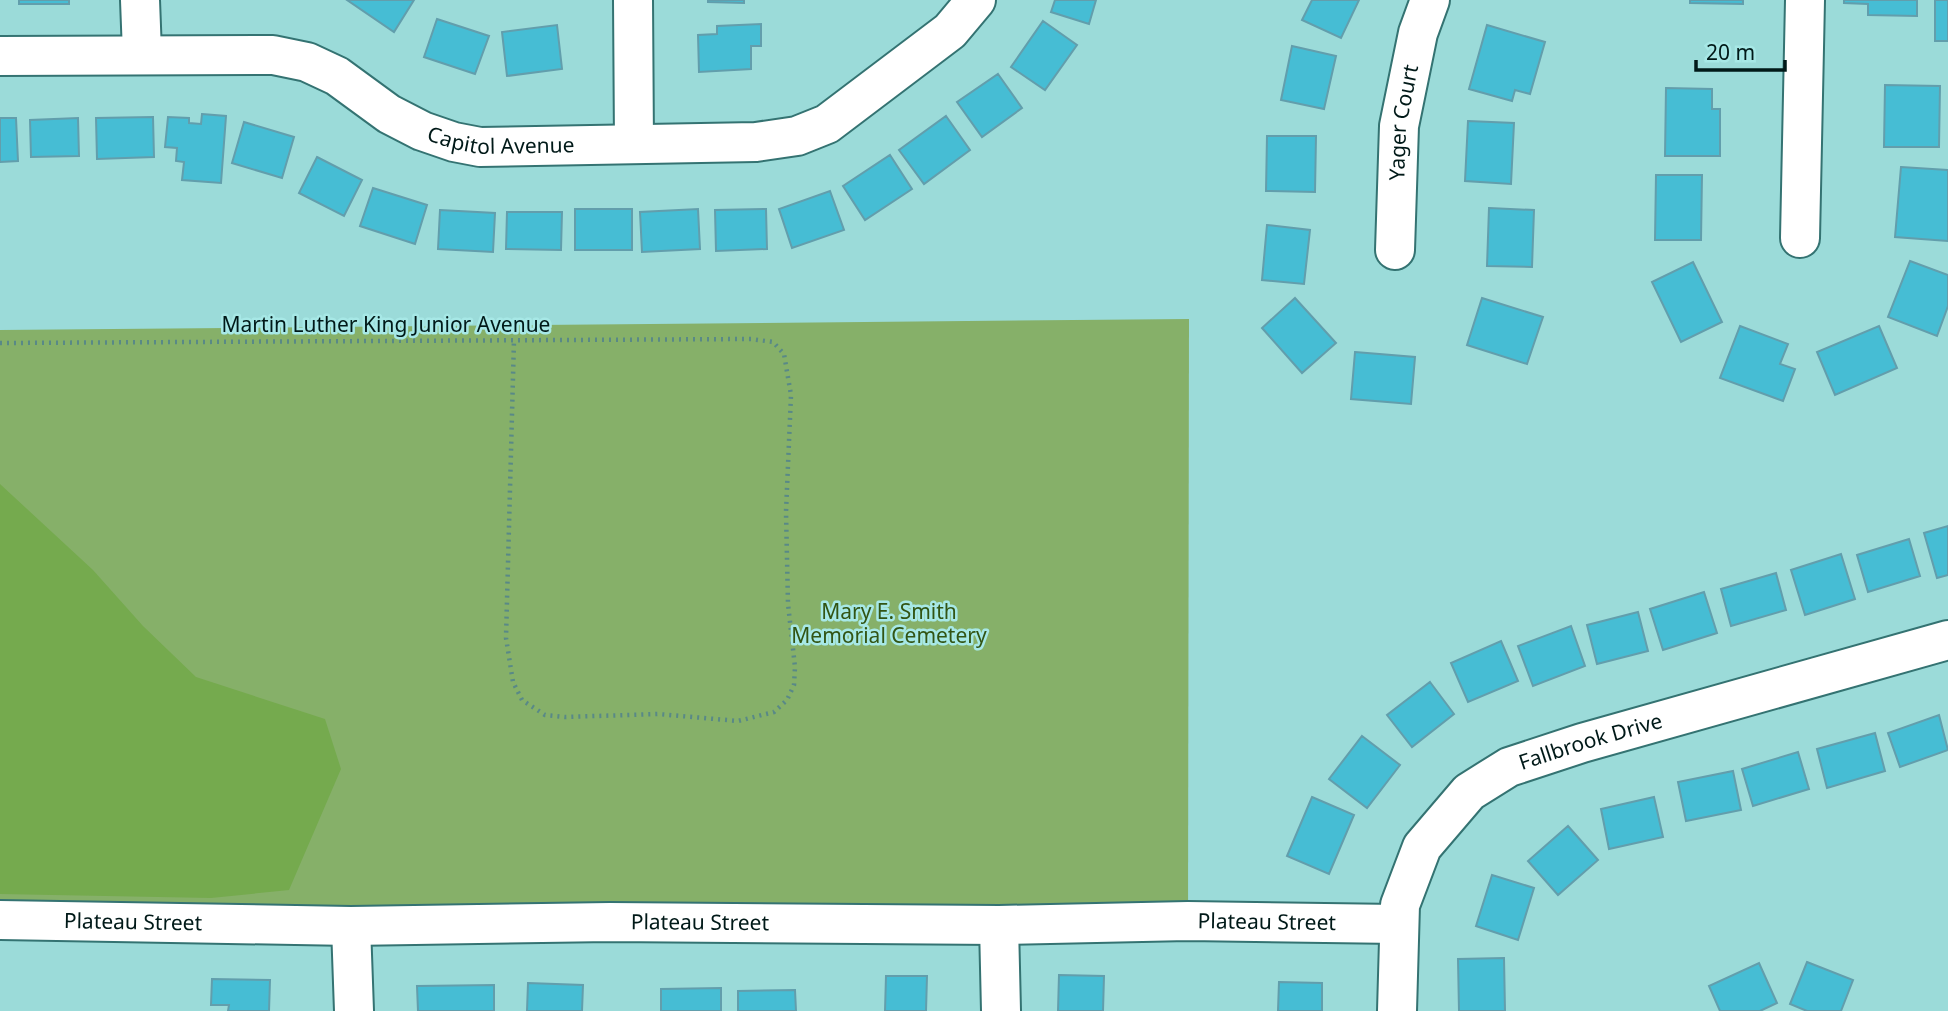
<svg xmlns="http://www.w3.org/2000/svg" width="1948" height="1011" viewBox="0 0 1948 1011" font-family="'Noto Sans',sans-serif">
<rect width="100%" height="100%" fill="#9bdbd9"/>
<path fill="#86b069" d="M1189 319 1188 921 0 920V330Z"/>
<path fill="#75aa4e" d="M0 484 93 570 143 626 196 677 325 719 341 769 289 890 211 898 0 894Z"/>
<path fill="#46bdd4" stroke="#629eac" stroke-width="2" d="M19 0H69V4H19Z
M347 0H414L394 32Z
M708 0H744V3L708 2Z
M1055 0H1096L1089 24 1051 12Z
M1312 0H1359L1341 38 1302 20Z
M1690 0H1743V4L1690 3Z
M1844 0H1917V16L1868 15V4L1844 3Z
M1935 0H1948V41H1935Z
M437 19 489 36 475 74 424 57Z
M1043 21 1077 45 1045 90 1011 67Z
M761 24V46H751V69L699 72 698 35 717 34V26Z
M557 25 562 69 507 76 502 32Z
M1487 25 1545 42 1530 94 1515 90 1512 101 1469 89Z
M1292 46 1336 56 1324 109 1281 100Z
M998 74 1022 108 982 137 957 102Z
M1885 85 1940 86 1939 147H1884Z
M1666 88 1712 89V109H1720V156H1665Z
M202 114 226 116 221 183 182 180 184 162 176 161 177 148 165 147 168 117 189 118V123L201 124Z
M946 116 970 150 924 184 899 150Z
M153 117 154 157 97 159 96 118Z
M0 118H16L18 161 0 162Z
M78 118 79 156 31 157 30 120Z
M1468 121 1514 123 1511 184 1465 181Z
M244 122 294 137 282 178 232 163Z
M1267 136H1316L1315 192 1266 191Z
M890 155 912 189 865 220 843 186Z
M317 157 362 180 344 216 299 193Z
M1901 167 1948 170V241L1895 237Z
M1656 175H1702L1701 240H1655Z
M373 188 427 205 415 244 360 226Z
M830 191 844 230 792 248 779 209Z
M1489 208 1534 210 1532 267 1487 266Z
M575 209H632V250H575Z
M698 209 700 249 642 252 640 212Z
M766 209 767 249 716 251 715 210Z
M440 210 495 213 493 252 438 249Z
M507 212H562L561 250 506 249Z
M1267 225 1310 230 1304 284 1262 280Z
M1910 261 1948 275V306L1937 336 1888 317Z
M1693 262 1722 322 1681 342 1652 282Z
M1295 298 1336 343 1302 373 1262 328Z
M1482 298 1543 317 1527 364 1467 345Z
M1740 326 1788 344 1780 364 1795 369 1783 401 1720 378Z
M1879 326 1897 368 1835 395 1817 352Z
M1355 352 1415 357 1411 404 1351 399Z
M1948 526V575L1937 578 1924 533Z
M1909 539 1920 576 1868 592 1857 555Z
M1841 554 1855 599 1805 615 1791 570Z
M1776 573 1786 610 1731 626 1721 589Z
M1704 592 1717 633 1663 650 1650 609Z
M1638 612 1648 651 1597 664 1587 625Z
M1571 626 1585 666 1533 686 1518 646Z
M1501 641 1518 681 1468 702 1451 663Z
M1430 682 1454 714 1412 747 1387 715Z
M1939 715 1948 750 1900 767 1888 733Z
M1875 733 1885 771 1827 788 1817 749Z
M1362 736 1400 765 1367 808 1329 779Z
M1798 752 1809 789 1753 806 1742 769Z
M1733 771 1741 810 1686 821 1678 782Z
M1312 797 1354 815 1329 874 1287 856Z
M1654 797 1663 837 1609 849 1601 809Z
M1568 826 1598 860 1558 895 1528 861Z
M1492 875 1534 888 1518 940 1476 926Z
M1504 958 1505 1011H1459L1458 959Z
M1807 962 1853 980 1841 1011H1807L1790 1004Z
M1759 963 1777 1003 1760 1011H1720L1709 986Z
M1059 975 1104 976 1103 1011H1058Z
M886 976H927L926 1011H885Z
M212 979 270 980 269 1011H228L229 1005H211Z
M1279 982 1322 983V1011H1278Z
M528 983 583 985 582 1011H527Z
M494 985V1011H418L417 986Z
M721 988V1011H661V989Z
M795 990 796 1011H738V991Z"/>
<g fill="none" stroke-linecap="round" stroke-linejoin="round">
<defs>
<g id="minor">
<path d="M140 0 142 53"/>
<path d="M633 0 634 143"/>
<path id="s1" d="M0 56 273 55 307 62 337 76 389 114 422 131 454 142 480 147 756 142 797 136 827 124 950 31 976 0"/>
<path d="M1800 238 1805 0"/>
<path id="s2" d="M1395 250 1399 126 1418 33 1430 0"/>
<path id="s3" d="M0 920 351 926 610 922 999 925 1188 921 1398 924"/>
<path d="M999 925 1001 1011"/>
<path d="M351 926 354 1011"/>
<path id="s4" d="M1397 1011 1400 905 1422 847 1469 792 1509 767 1582 743 1948 640"/>
</g>
</defs>
<use href="#minor" stroke="#347372" stroke-width="42"/>
<path stroke="#598987" stroke-width="4.5" stroke-dasharray="2 5" stroke-linecap="butt" d="M0 343 751 339 773 342 784 354 791 395 786 512 788 604 795 667 794 685 787 700 774 712 738 721 658 714 565 717 545 715 522 700 513 682 506 638 514 340"/>
<use href="#minor" stroke="#fff" stroke-width="38"/>
</g>
<g text-anchor="middle" stroke-width="5" stroke-linejoin="round" paint-order="stroke">
<g font-size="21" fill="#001918" stroke="#a7e8e6">
<text dy="7" stroke="none"><textPath href="#s2" startOffset="128">Yager Court</textPath></text>
<text dy="7" stroke="none"><textPath href="#s1" startOffset="523">Capitol Avenue</textPath></text>
<text x="386" y="332">Martin Luther King Junior Avenue</text>
<text dy="7" stroke="none"><textPath href="#s4" startOffset="373">Fallbrook Drive</textPath></text>
<text dy="7" stroke="none"><textPath href="#s3" startOffset="133">Plateau Street</textPath></text>
<text dy="7" stroke="none"><textPath href="#s3" startOffset="1267">Plateau Street</textPath></text>
<text dy="7" stroke="none"><textPath href="#s3" startOffset="700">Plateau Street</textPath></text>
</g>
<g font-size="21" fill="#325413" stroke="#a7e8e6">
<text x="889" y="619">Mary E. Smith<tspan x="889" dy="24">Memorial Cemetery</tspan></text>
</g>
</g>
<path d="M1696 60v10h89v-10" fill="none" stroke="#001918" stroke-width="3.5"/>
<text x="1706" y="60" font-size="21" fill="#001918" stroke="#a7e8e6" stroke-width="5" paint-order="stroke">20 m</text>
</svg>
